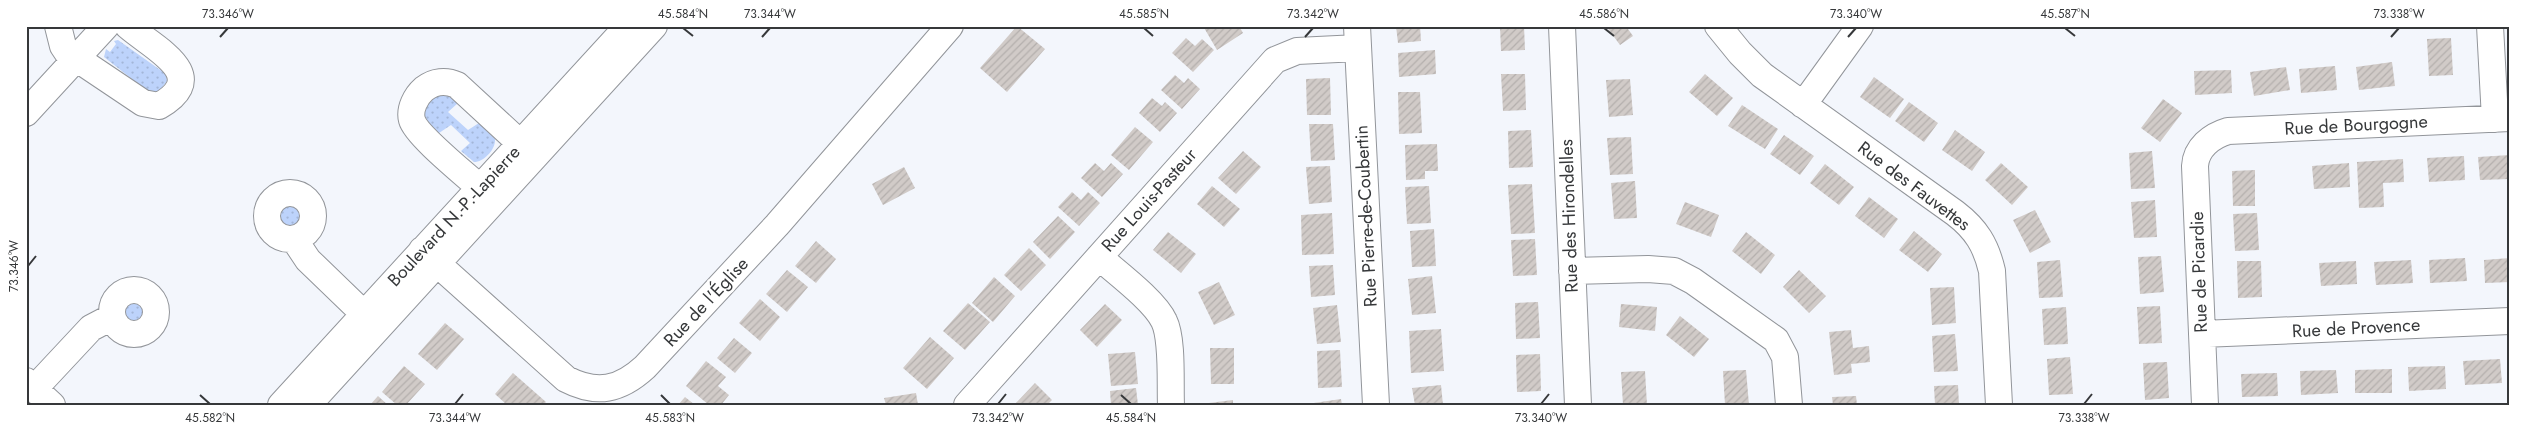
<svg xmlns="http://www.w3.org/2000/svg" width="2536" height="431" viewBox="0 0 2536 431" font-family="Jost,sans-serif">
<defs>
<pattern id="grass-dots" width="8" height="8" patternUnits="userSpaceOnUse" patternTransform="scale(1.25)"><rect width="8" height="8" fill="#bdd3fb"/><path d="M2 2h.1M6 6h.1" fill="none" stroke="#a3b6d8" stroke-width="1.8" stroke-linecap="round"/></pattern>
<pattern id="building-hatch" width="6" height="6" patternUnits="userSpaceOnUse" patternTransform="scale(1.25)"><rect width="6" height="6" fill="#d1cbc8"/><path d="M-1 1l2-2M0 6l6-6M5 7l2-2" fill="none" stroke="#b4afad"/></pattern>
</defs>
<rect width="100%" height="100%" fill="#f3f6fc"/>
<path fill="url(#grass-dots)" d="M118 40 166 74 167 81 159 92 151 94 104 57 106 49 110 52 116 44 114 41Z
M436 95H452L458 103 448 112 468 130 479 123 495 139C496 149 484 162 474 162L461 151 470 143 451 125 439 133C423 117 417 112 436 95Z
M279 216a11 11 0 1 1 22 0a11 11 0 1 1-22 0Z
M123 312a11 11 0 1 1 22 0a11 11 0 1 1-22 0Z"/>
<path fill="url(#building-hatch)" d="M1017 26 1045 49 1007 92 980 68Z
M1203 26H1239L1243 33 1217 50Z
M1396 26H1420L1421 41 1398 43Z
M1500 26H1524L1525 50 1501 51Z
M1606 26H1631L1628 29 1633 36 1620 45Z
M1186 38 1195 46 1202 39 1214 50 1193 72 1172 53Z
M2451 38 2453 75 2429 76 2427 39Z
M1435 50 1436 74 1399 77 1398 53Z
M2392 62 2395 86 2359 90 2356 67Z
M2335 66 2337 90 2301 93 2299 69Z
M2286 67 2290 90 2254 96 2250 72Z
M2231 70 2232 93 2195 95 2194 71Z
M1501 74H1525L1526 110 1503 111Z
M1705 74 1733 98 1717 116 1689 92Z
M1175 75 1184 83 1188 78 1200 89 1182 109 1161 90Z
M1874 77 1904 99 1890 118 1860 97Z
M1330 78 1331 115H1307L1306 79Z
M1630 79 1633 115 1609 117 1606 80Z
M1398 92H1420L1422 133 1399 134Z
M1152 98 1162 106 1165 102 1177 113 1160 132 1139 113Z
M2163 99 2182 113 2160 142 2141 128Z
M1909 102 1938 123 1924 142 1895 121Z
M1742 105 1778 129 1765 149 1728 126Z
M1309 124H1333L1335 160 1311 161Z
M1135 127 1153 142 1129 170 1111 155Z
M1531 130 1533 167 1509 168 1508 131Z
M1955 130 1985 152 1972 171 1942 150Z
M1784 135 1814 156 1800 175 1770 154Z
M1631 137 1633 174 1610 175 1607 138Z
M1437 144 1438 171H1425V179L1406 180 1405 145Z
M1243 151 1261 167 1236 194 1218 178Z
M2152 151 2155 188 2131 189 2129 153Z
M2510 155V179L2480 180 2478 157Z
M2464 156 2465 180 2429 182 2427 158Z
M2403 159 2404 182 2383 183 2384 207 2359 208 2357 162Z
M1095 163 1104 171 1111 163 1123 174 1102 197 1081 178Z
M2001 163 2028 187 2012 205 1985 180Z
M2349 163 2350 187 2314 189 2312 166Z
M1825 164 1854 187 1839 205 1810 183Z
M1330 166 1332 202 1309 204 1306 167Z
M904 167 915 188 883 205 872 184Z
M2255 170V206H2233L2232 171Z
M1635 181 1637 218 1614 219 1611 183Z
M1532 184 1535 233 1511 234 1508 185Z
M1212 186 1240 209 1224 227 1197 204Z
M1429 186 1431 223 1407 224 1405 187Z
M1072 192 1081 200 1088 192 1100 203 1079 226 1058 207Z
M1869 197 1898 219 1884 238 1855 216Z
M2155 200 2157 237 2134 238 2131 202Z
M1685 202 1719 215 1711 237 1676 224Z
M2035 210 2051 242 2030 253 2013 220Z
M1332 213 1334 254 1302 255 1301 215Z
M2257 213 2259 250 2235 251 2233 214Z
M1058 216 1075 232 1050 259 1033 242Z
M1434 229 1436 266 1412 267 1410 231Z
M1914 231 1942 254 1928 272 1899 250Z
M1168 232 1196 254 1181 273 1153 250Z
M1746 232 1775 255 1761 274 1732 251Z
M1535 239 1537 275 1513 276 1511 240Z
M816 241 836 259 816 283 795 266Z
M1029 248 1046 265 1021 291 1004 275Z
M2161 256 2164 292 2140 294 2138 257Z
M2465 258 2467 281 2430 283 2429 260Z
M2510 258V282L2485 283 2484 260Z
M2060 260 2063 297 2039 298 2037 262Z
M2411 260 2413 283 2376 285 2374 262Z
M2237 261H2261L2262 297 2238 298Z
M2356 261 2357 284 2321 286 2319 263Z
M1333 265 1335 295 1311 297 1309 266Z
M787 270 808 287 787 312 766 294Z
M1799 270 1826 296 1809 313 1783 287Z
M1432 276 1436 313 1412 315 1408 279Z
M994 277 1015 296 993 322 972 303Z
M1219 282 1235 315 1214 325 1198 292Z
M1954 287 1956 323 1932 325 1930 288Z
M760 299 780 317 760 341 739 323Z
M1538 302 1540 338 1516 339 1515 303Z
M968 303 990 322 965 350 943 331Z
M1105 304 1122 320 1097 347 1080 330Z
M1621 304 1657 307 1655 331 1619 327Z
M1337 305 1341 342 1317 344 1313 308Z
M2160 306 2162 343 2139 344 2137 307Z
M2066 307 2068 344 2044 345 2042 309Z
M1680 316 1709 339 1694 357 1666 335Z
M445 323 464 339 437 370 418 354Z
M1441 329 1444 371 1411 373 1409 331Z
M1851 330 1853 348 1869 346 1870 362 1851 364 1852 373 1834 375 1829 332Z
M1955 334 1958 371 1934 372 1932 336Z
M930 337 954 358 927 389 903 368Z
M734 338 752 353 735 373 717 358Z
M1210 348H1234V384H1211Z
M1340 350 1342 387 1318 388 1317 351Z
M1135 352 1138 384 1111 386 1108 354Z
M1540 354 1541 391 1517 392 1516 355Z
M2070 357 2073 394 2049 395 2047 359Z
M2500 359 2502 383 2465 385 2463 361Z
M706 361 726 377 718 386 729 395 721 405H709L686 386Z
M2167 362 2169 398 2145 400 2143 363Z
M404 366 425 384 406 405H397L382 392Z
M2445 366 2446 389 2409 391 2408 367Z
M2392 369V393H2355V370Z
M1746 370 1749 405H1725L1723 371Z
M2336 370 2338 393 2301 395 2300 371Z
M1645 371 1647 405H1623L1621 372Z
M513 373 546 402 543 405H507L495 394Z
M2277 373 2278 396 2242 397 2241 374Z
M1035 383 1052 400 1047 405H1014Z
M1441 385 1443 405H1415L1412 388Z
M1958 385 1959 405H1935L1934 386Z
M1136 388 1138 405H1111L1110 391Z
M916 393 918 405H886L884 398Z
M378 396 388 405H370Z
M1856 396 1857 405H1833L1832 397Z
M685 397 695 405H678Z
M1341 399 1342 405H1307V404Z
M1233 400V405H1209V403Z"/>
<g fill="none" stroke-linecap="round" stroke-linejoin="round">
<defs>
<path id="minor" d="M58 26 63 46 67 52 143 103 159 106C213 75 153 48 128 26
M1357 26 1376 405
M1562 26 1578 405
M1718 26 1740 53 1762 75 1955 213C1976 229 1986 245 1992 271L1999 405
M2490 26 2495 119
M1803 105 1860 26
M26 113 106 26
M480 188C466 175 416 135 412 120 409 109 416 96 424 89 434 81 446 80 457 85L534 156
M267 216a23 23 0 1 1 46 0a23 23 0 1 1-46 0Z
M294 239 308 260 364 314
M422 250 566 379C597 395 620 390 645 367L777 225 950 26
M1099 257C1116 272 1155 301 1164 321 1173 339 1170 383 1171 405
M1572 271 1648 269 1674 271 1693 281 1776 340 1785 357 1789 405
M112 312a22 22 0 1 1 44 0a22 22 0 1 1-44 0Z
M2202 334 2510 321
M26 381 52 405
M34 389 91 328 112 317
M281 405 628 26
M308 405 654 26
M967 405 1275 60 1297 51 1358 48
M2205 405 2195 166C2196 148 2211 136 2228 131L2510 118"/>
</defs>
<use href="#minor" stroke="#92959a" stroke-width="28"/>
<use href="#minor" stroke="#fff" stroke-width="26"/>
</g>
<path fill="none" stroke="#36383a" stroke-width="2" d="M683 28 693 36M1144 28 1153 36M1604 28 1614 36M2065 28 2075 36M220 37 228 28M762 37 770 28M1305 37 1313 28M1848 37 1856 28M2391 37 2399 28M28 266 36 256M200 395 210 404M661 395 670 404M1121 395 1131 404M455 404 463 394M998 404 1006 394M1541 404 1549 394M2084 404 2092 394"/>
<g text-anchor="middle" stroke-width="5" stroke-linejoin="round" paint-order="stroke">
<g font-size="18" fill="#36383a" stroke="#fff">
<text transform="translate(2356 125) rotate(-3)" y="6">Rue de Bourgogne</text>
<text transform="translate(1914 186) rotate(37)" y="6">Rue des Fauvettes</text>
<text transform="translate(1149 200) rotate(-48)" y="6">Rue Louis-Pasteur</text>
<text transform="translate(454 216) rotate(-47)" y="6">Boulevard N.-P.-Lapierre</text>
<text transform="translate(1366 216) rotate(-93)" y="6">Rue Pierre-de-Coubertin</text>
<text transform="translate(1569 216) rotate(-92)" y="6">Rue des Hirondelles</text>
<text transform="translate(2199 272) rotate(-92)" y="6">Rue de Picardie</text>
<text transform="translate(706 302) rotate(-47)" y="6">Rue de l'Église</text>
<text transform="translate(2356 328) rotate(-3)" y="6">Rue de Provence</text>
</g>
</g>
<rect width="2536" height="431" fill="none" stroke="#ffffff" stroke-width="55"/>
<rect x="28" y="28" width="2480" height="376" fill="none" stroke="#36383a" stroke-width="2"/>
<g font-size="12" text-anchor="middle" fill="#36383a">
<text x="228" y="18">73.346°W</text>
<text x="683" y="18">45.584°N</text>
<text x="770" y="18">73.344°W</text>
<text x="1144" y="18">45.585°N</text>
<text x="1313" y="18">73.342°W</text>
<text x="1604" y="18">45.586°N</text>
<text x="1856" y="18">73.340°W</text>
<text x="2065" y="18">45.587°N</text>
<text x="2399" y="18">73.338°W</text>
<text transform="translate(14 266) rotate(-90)" y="4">73.346°W</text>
<text x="210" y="422">45.582°N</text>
<text x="455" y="422">73.344°W</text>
<text x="670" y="422">45.583°N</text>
<text x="998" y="422">73.342°W</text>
<text x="1131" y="422">45.584°N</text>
<text x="1541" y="422">73.340°W</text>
<text x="2084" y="422">73.338°W</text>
</g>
</svg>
